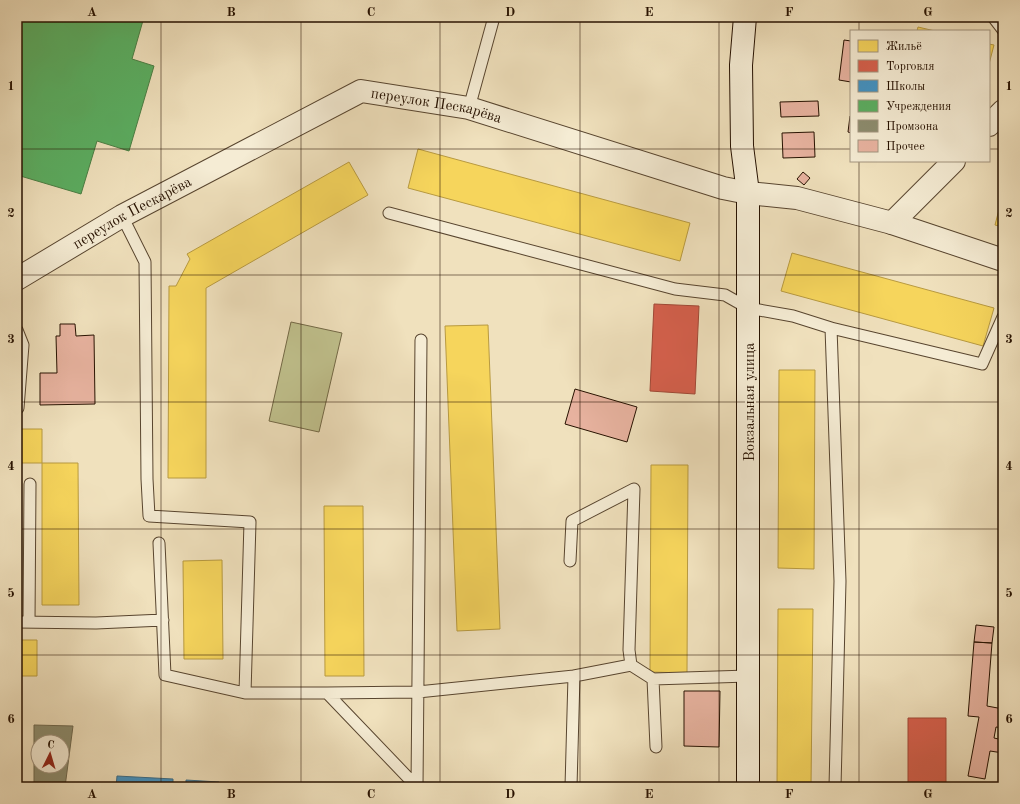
<svg xmlns="http://www.w3.org/2000/svg" width="1020" height="804" viewBox="0 0 1020 804" font-family="'Old Standard TT',serif">
<rect width="100%" height="100%" fill="#f0e1bd"/>
<filter id="stains"><feTurbulence type="fractalNoise" baseFrequency=".005" numOctaves="4"/><feColorMatrix values="0 0 0 0 .2 0 0 0 0 .09 0 0 0 0 .02 0 0 0 .5 -.17"/></filter>
<radialGradient id="worn" r=".72"><stop offset=".6" stop-color="#630" stop-opacity="0"/><stop offset="1" stop-color="#630" stop-opacity=".3"/></radialGradient>
<path fill="#c0c18d" stroke="#736946" d="M291 322 342 333 319 432 269 421Z"/>
<path fill="#f6d55c" stroke="#b89a40" d="M918 27 935 31H917Z
M989 44 994 45 989 64Z
M418 149 690 223 680 261 408 188Z
M349 162 368 195 206 288V478H168L169 286H176L190 259 187 254Z
M1003 194V227L995 225Z
M792 253 994 308 983 346 781 291Z
M488 325 500 629 457 631 445 326Z
M779 370H815L814 569 778 568Z
M17 429H42V463H17Z
M42 463H78L79 605H42Z
M651 465H688L687 673 650 672Z
M324 506H363L364 676H325Z
M222 560 223 659H184L183 561Z
M778 609H813L811 787H777Z
M17 640H37V676H17Z"/>
<path fill="#d6604d" stroke="#a14836" d="M654 304 699 306 695 394 650 391Z
M908 718H946V787H908Z"/>
<path fill="#4393c3" stroke="#3a6c88" d="M117 776 173 779V787H116Z
M186 780 219 782V787H186Z"/>
<path fill="#5aae61" stroke="#4a7f44" d="M17 17H144L132 59 154 66 129 151 97 141 81 194 17 175Z"/>
<path fill="#8c8c6e" stroke="#6d674d" fill-rule="evenodd" d="M34 725 73 726 65 787H34ZM38 742H62V766H38Z"/>
<path fill="#e8b3a0" stroke="#261100" d="M844 40 851 41V82L839 80Z
M818 101 819 116 781 117 780 102Z
M850 116H851V133L848 132Z
M814 132 815 157 783 158 782 133Z
M803 172 810 178 804 185 797 179Z
M60 324H75L76 336 94 335 95 404 40 405V373H57L56 336H60Z
M575 389 637 407 627 442 565 424Z
M976 625 994 627 992 643 974 642Z
M974 642 992 643 987 706 1003 709V728L996 727 994 738 1003 740V753L990 751 985 779 968 776 979 717 968 716Z
M684 691H720L719 747 684 746Z"/>
<g fill="none" stroke-linecap="round" stroke-linejoin="round">
<defs>
<path id="service" d="M993 17 1003 30
M469 108 494 17
M389 213 675 289 725 295 748 308 793 316 831 328 840 581 835 787
M122 216 145 262 147 479 149 516 250 522 245 693
M831 328 982 364 1003 317
M17 330 23 345 18 408H17
M159 543 165 675 245 693H327L417 787
M570 561 572 521 634 489 629 650 631 665
M17 622 96 623 163 620
M29 622 30 484
M653 679 656 747
M327 693 418 692 574 676
M417 787 421 340
M571 787 574 676 631 665 653 679 748 676"/>
<g id="minor">
<path d="M989 125 1003 111"/>
<path d="M892 223 954 161"/>
<path id="s1" d="M17 279 122 216 361 91 469 108 723 188 748 193 797 198 892 223 1003 260"/>
</g>
<path id="secondary" d="M745 17 741 65 742 146 748 193V787"/>
</defs>
<use href="#service" stroke="#58452f" stroke-width="13"/>
<use href="#minor" stroke="#58452f" stroke-width="24"/>
<use href="#secondary" stroke="#261100" stroke-width="24"/>
<use href="#service" stroke="#f5ecd4" stroke-width="11"/>
<use href="#minor" stroke="#f5ecd4" stroke-width="22"/>
<use href="#secondary" stroke="#f5ecd4" stroke-width="22"/>
</g>
<path fill="none" stroke="#261100" stroke-width="1" stroke-opacity="0.55" d="M161 17V787M301 17V787M440 17V787M580 17V787M719 17V787M859 17V31M17 149H851M989 149H1003M859 161V787M17 275H1003M17 402H1003M17 529H1003M17 655H1003"/>
<g text-anchor="middle" stroke-width="4" stroke-linejoin="round" paint-order="stroke">
<g font-size="15" fill="#261100" stroke="#f5ecd4">
<text dy="5" stroke="none"><textPath href="#s1" startOffset="469">переулок Пескарёва</textPath></text>
<text dy="5" stroke="none"><textPath href="#s1" startOffset="133">переулок Пескарёва</textPath></text>
<text transform="translate(749 402) rotate(-90)" y="5">Вокзальная улица</text>
</g>
</g>
<rect width="1020" height="804" fill="none" stroke="#f0e1bd" stroke-width="44"/>
<rect x="850" y="30" width="140" height="132" fill="#f5ecd4" stroke="#a2947f"/>
<rect x="858" y="40" width="20" height="12" fill="#f6d55c" stroke="#a2947f"/>
<text x="886" y="50" font-size="12" fill="#261100">Жильё</text>
<rect x="858" y="60" width="20" height="12" fill="#d6604d" stroke="#a2947f"/>
<text x="886" y="70" font-size="12" fill="#261100">Торговля</text>
<rect x="858" y="80" width="20" height="12" fill="#4393c3" stroke="#a2947f"/>
<text x="886" y="90" font-size="12" fill="#261100">Школы</text>
<rect x="858" y="100" width="20" height="12" fill="#5aae61" stroke="#a2947f"/>
<text x="886" y="110" font-size="12" fill="#261100">Учреждения</text>
<rect x="858" y="120" width="20" height="12" fill="#8c8c6e" stroke="#a2947f"/>
<text x="886" y="130" font-size="12" fill="#261100">Промзона</text>
<rect x="858" y="140" width="20" height="12" fill="#e8b3a0" stroke="#a2947f"/>
<text x="886" y="150" font-size="12" fill="#261100">Прочее</text>
<g transform="translate(50 754) rotate(5)"><circle r="19" fill="#f5ecd4" stroke="#a2947f"/>
<path d="M0-3L7 15L0 10L-7 15Z" fill="#8f2418"/>
<text y="-6" font-size="11" font-weight="bold" text-anchor="middle" fill="#261100">С</text>
</g>
<rect x="22" y="22" width="976" height="760" fill="none" stroke="#261100" stroke-width="1.5"/>
<g font-size="13" text-anchor="middle" font-weight="bold" fill="#261100">
<text x="92" y="16">A</text>
<text x="231" y="16">B</text>
<text x="371" y="16">C</text>
<text x="510" y="16">D</text>
<text x="649" y="16">E</text>
<text x="789" y="16">F</text>
<text x="928" y="16">G</text>
<text x="11" y="90">1</text>
<text x="1009" y="90">1</text>
<text x="11" y="217">2</text>
<text x="1009" y="217">2</text>
<text x="11" y="343">3</text>
<text x="1009" y="343">3</text>
<text x="11" y="470">4</text>
<text x="1009" y="470">4</text>
<text x="11" y="597">5</text>
<text x="1009" y="597">5</text>
<text x="11" y="723">6</text>
<text x="1009" y="723">6</text>
<text x="92" y="798">A</text>
<text x="231" y="798">B</text>
<text x="371" y="798">C</text>
<text x="510" y="798">D</text>
<text x="649" y="798">E</text>
<text x="789" y="798">F</text>
<text x="928" y="798">G</text>
</g>
<rect width="100%" height="100%" filter="url(#stains)"/>
<rect width="100%" height="100%" fill="url(#worn)"/>
</svg>
